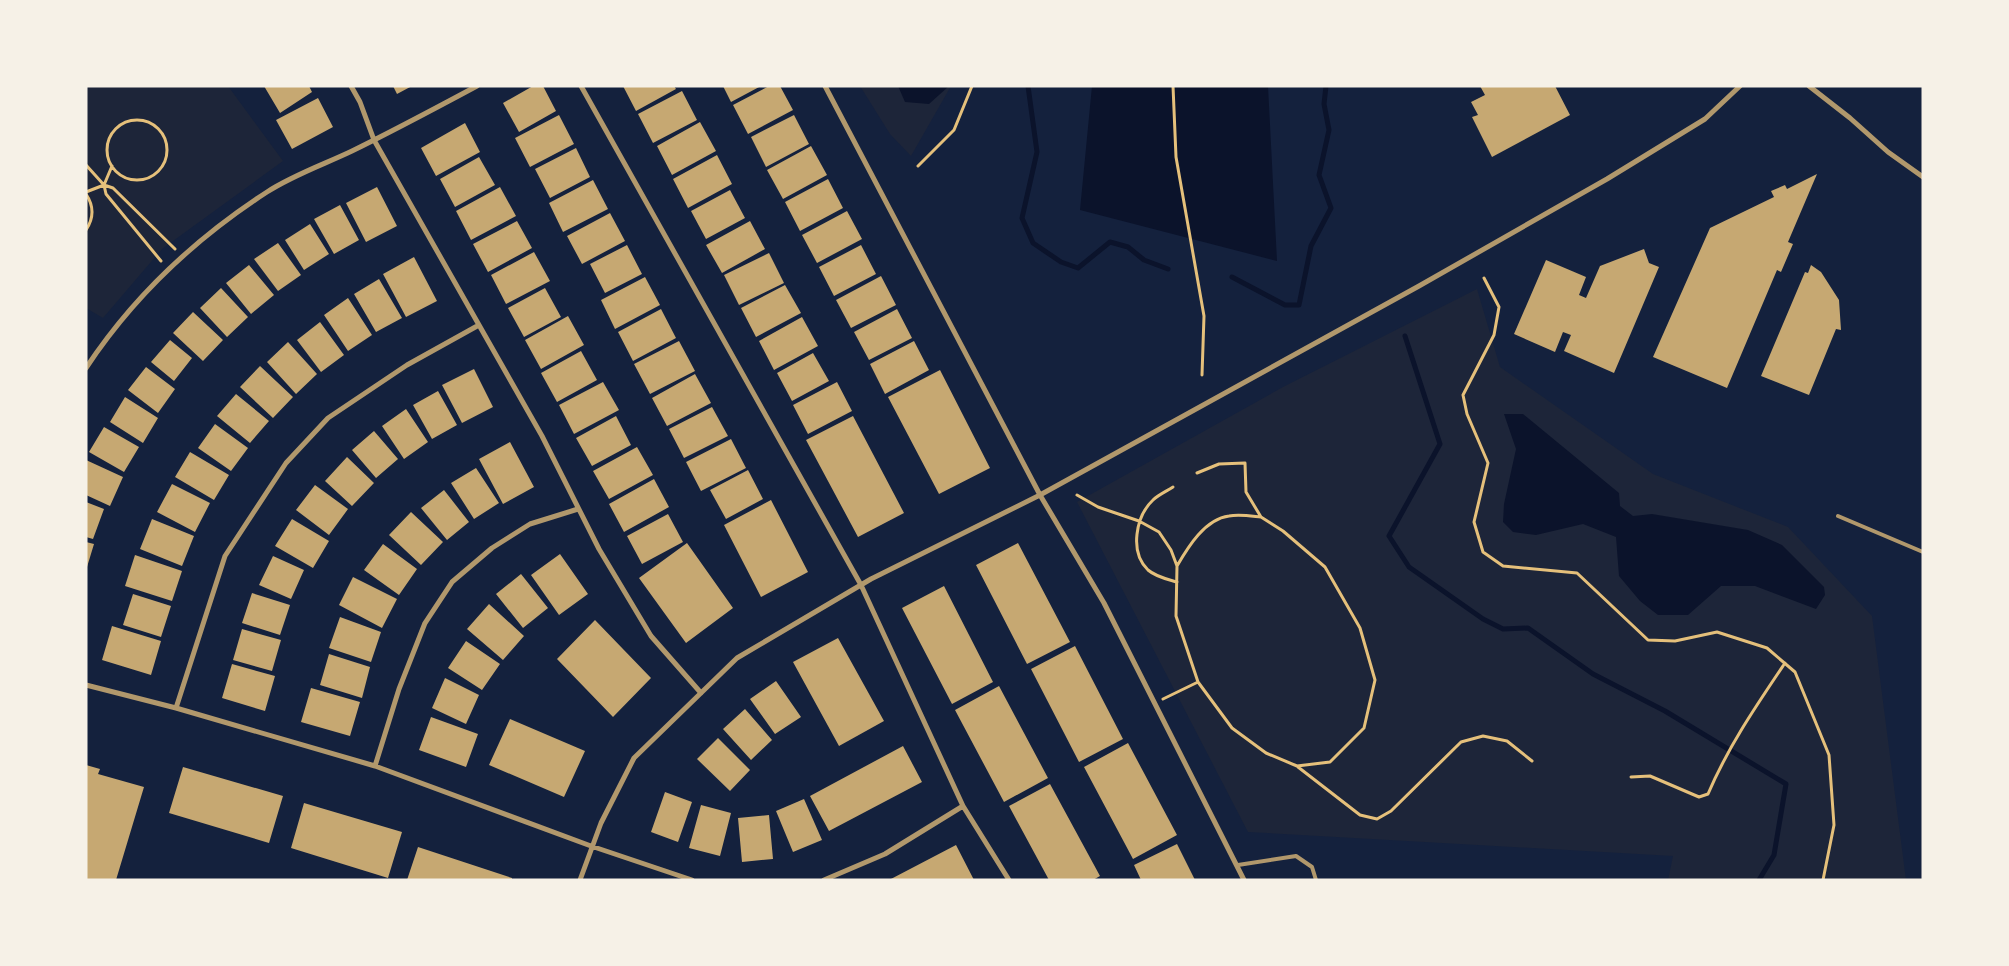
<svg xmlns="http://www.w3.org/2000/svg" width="2009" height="966" viewBox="0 0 2009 966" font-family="'PT Sans Narrow',sans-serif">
<rect width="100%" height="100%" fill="#14213d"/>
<path fill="#1d2539" d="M86 86H228L283 161 162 249 103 318 86 308Z
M860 86H951L911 156 890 134Z
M1477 289 1500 367 1653 474 1788 527 1872 616 1906 880H1668L1673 856 1248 832 1077 502 1283 387Z"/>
<path fill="#0b132b" d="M898 86H949L929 104 905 102Z
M1092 86H1268L1277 261 1080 210Z
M1504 414H1523L1619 493 1620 506 1633 516 1652 514 1748 530 1782 545 1824 587 1825 595 1816 609 1755 586H1721L1688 615H1658L1640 601 1619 576 1616 537 1583 524 1536 535 1513 532 1503 522 1504 504 1516 449Z"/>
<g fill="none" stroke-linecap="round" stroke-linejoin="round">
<path stroke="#0b132b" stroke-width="5" d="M1028 86 1037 152 1022 218 1033 243 1061 262 1078 268 1110 242 1128 247 1144 260 1168 269
M1232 277 1285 305H1299L1311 246 1331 208 1319 175 1329 130 1324 104 1326 86
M1405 336 1440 444 1389 536 1409 567 1483 619 1503 629 1528 628 1593 674 1665 711 1786 784 1774 855 1759 880"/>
</g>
<path fill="#c6a872" d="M264 86H309L312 92 280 113Z
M393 86H412L397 94Z
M533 86H543L556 111 519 132 503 103Z
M623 86H674L676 89 636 111Z
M723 86H761L731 102Z
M769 86H780L793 110 748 134 733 105Z
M1480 86H1555L1570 115 1492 157 1472 117 1478 115 1471 102 1485 95Z
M682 91 697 120 653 143 638 114Z
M318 98 333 127 292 149 276 120Z
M559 115 574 144 530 167 515 138Z
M794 115 809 144 766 167 751 137Z
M700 122 716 151 672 175 657 146Z
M465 123 480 152 436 176 421 148Z
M811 146 827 175 783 199 767 170Z
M576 148 590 177 550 198 535 169Z
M717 155 732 184 688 208 673 179Z
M479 157 495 185 455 207 440 179Z
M1817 174 1788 242 1793 244 1781 272 1777 270 1727 388 1653 357 1710 228 1774 197 1771 191 1785 185 1787 189Z
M828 179 843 208 800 231 785 202Z
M593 180 608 209 563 232 549 203Z
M377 187 397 226 366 242 346 203Z
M500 187 516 216 471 240 456 211Z
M730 190 745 218 706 239 691 211Z
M340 205 359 240 334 254 314 219Z
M847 211 862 239 817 263 802 235Z
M610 213 625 241 582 264 567 236Z
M517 221 532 248 488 272 473 244Z
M750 221 765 249 722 273 706 245Z
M310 224 329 254 304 270 285 240Z
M278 243 301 275 278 291 254 259Z
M627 245 642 274 605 293 590 264Z
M861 245 876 274 834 296 819 267Z
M1644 249 1649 263 1659 267 1614 373 1564 351 1571 335 1563 332 1555 352 1514 334 1546 260 1586 277 1579 295 1586 298 1600 266Z
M534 252 550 281 506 304 491 275Z
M769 253 784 283 739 305 724 275Z
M414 257 437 301 406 317 383 274Z
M249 265 274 295 251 314 226 283Z
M1811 265 1821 272 1839 300 1841 330 1836 329 1809 395 1761 376 1805 272 1808 273Z
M881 276 896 305 851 328 836 300Z
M645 277 660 305 615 329 601 300Z
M379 279 402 318 376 332 354 294Z
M785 285 801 313 756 337 741 308Z
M221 288 248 317 227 337 200 308Z
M545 288 561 317 524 337 508 308Z
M348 298 372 335 348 351 324 315Z
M661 309 676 338 633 361 618 332Z
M897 309 912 338 869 360 854 332Z
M193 312 223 340 203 361 173 333Z
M568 316 584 345 541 369 525 340Z
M802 317 818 346 774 370 759 341Z
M320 322 344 355 321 372 297 340Z
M170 340 192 358 174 381 151 362Z
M679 341 695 371 650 394 634 364Z
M914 341 929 370 885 394 870 364Z
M288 342 317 374 296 394 267 362Z
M581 351 597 380 557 402 541 373Z
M813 353 829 381 792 401 777 373Z
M260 366 293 397 273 418 240 387Z
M146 367 175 389 158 413 128 390Z
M474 369 493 407 462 423 442 385Z
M940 370 990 468 939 494 888 397Z
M695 374 711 403 667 426 652 398Z
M603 382 619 410 574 434 559 405Z
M837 382 852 411 808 434 793 405Z
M438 391 457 425 432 439 413 405Z
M236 394 269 421 250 443 217 416Z
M125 397 158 418 143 443 110 422Z
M712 407 728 436 684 458 669 429Z
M406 409 428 442 404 459 382 426Z
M616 416 631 445 592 466 576 438Z
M853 416 904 513 858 537 806 440Z
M215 424 248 448 231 471 198 448Z
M104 427 139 447 124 472 89 452Z
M374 431 398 459 376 478 352 450Z
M731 439 746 468 701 491 686 462Z
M510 442 534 487 503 504 479 459Z
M637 447 653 475 609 499 593 471Z
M190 452 229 475 214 500 175 477Z
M347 457 374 483 352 506 325 481Z
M86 460 123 477 110 506 86 495Z
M476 468 499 503 474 519 451 483Z
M748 470 763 499 726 519 710 490Z
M654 479 669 507 624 532 609 504Z
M172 484 210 503 195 532 157 512Z
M315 485 348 509 329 535 296 510Z
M444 490 469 522 447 540 421 508Z
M771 500 808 572 761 597 724 525Z
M86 502 104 509 93 539 86 537Z
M411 512 443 542 421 565 389 535Z
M668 514 683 542 642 564 627 536Z
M152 519 194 536 182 566 140 549Z
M292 519 329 541 313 568 275 546Z
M86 542 94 544 87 567H86Z
M687 543 733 608 686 643 639 578Z
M1018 543 1070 642 1027 664 976 565Z
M383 544 417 569 399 595 364 570Z
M560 554 588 594 559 615 531 575Z
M135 555 182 571 172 601 125 586Z
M273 556 304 570 291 599 259 585Z
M521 574 548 608 523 628 496 594Z
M353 577 397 599 382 628 339 605Z
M944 586 993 682 952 704 902 608Z
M252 593 290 605 280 635 242 623Z
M133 594 171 606 161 637 123 625Z
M489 604 524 636 503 660 467 629Z
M340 617 381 632 371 662 329 648Z
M595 620 651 678 613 717 557 659Z
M112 626 161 641 151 675 102 660Z
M242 629 281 640 272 671 233 660Z
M838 638 884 721 839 746 793 662Z
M466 641 500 664 482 690 448 668Z
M1075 646 1123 739 1079 762 1031 669Z
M329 654 370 667 362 698 320 685Z
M232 664 275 676 265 711 222 698Z
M445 678 479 695 466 724 432 708Z
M776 681 801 717 775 734 750 699Z
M999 686 1048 778 1004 802 955 710Z
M311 688 360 702 350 736 301 722Z
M745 709 772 740 751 760 723 729Z
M431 717 478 734 466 767 419 750Z
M510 719 585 751 564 797 489 765Z
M718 738 750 770 730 791 697 759Z
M1128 743 1177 835 1133 859 1084 767Z
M903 746 922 782 829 831 810 796Z
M86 765 100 769 98 774 144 787 116 880H86Z
M183 767 283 796 269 843 169 813Z
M1050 784 1100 876 1093 880H1049L1009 806Z
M665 792 692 802 678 842 651 832Z
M804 799 822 840 793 852 776 811Z
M304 803 402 832 388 878 291 848Z
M701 805 731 813 720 856 689 848Z
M769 815 773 859 742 862 738 818Z
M1177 844 1195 880H1141L1134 865Z
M956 845 974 880H889Z
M418 847 512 878V880H407Z"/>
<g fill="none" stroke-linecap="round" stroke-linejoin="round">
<path stroke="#e5c07b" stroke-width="3" d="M1173 86 1176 157 1204 316 1202 375
M107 150a30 30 0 1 1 60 0a30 30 0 1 1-60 0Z
M86 165 104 185 113 188 175 249
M918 166 954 130 972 86
M104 185 106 194 161 261
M86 192 104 185 112 166
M86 194C94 206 94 218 86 230
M1484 278 1499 307 1494 335 1463 395 1467 414 1488 463 1474 522 1483 552 1503 566 1577 573 1648 640 1675 641 1717 632 1767 648 1795 672 1829 755 1834 825 1823 880
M1173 487C1167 491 1158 495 1153 500 1136 516 1129 552 1148 570 1156 577 1167 579 1177 582
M1077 495 1098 507 1139 521 1159 532 1171 550 1177 566 1176 616 1198 682 1232 728 1266 753 1297 766 1330 762 1364 728 1375 680 1360 628 1325 567 1283 531 1261 517 1246 492 1245 463 1219 464 1197 473
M1177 566C1188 547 1205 519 1229 516 1239 514 1251 516 1261 517
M1163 699 1198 682
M1298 767 1360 815 1377 819 1391 811 1461 742 1483 736 1507 741 1532 761
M1631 777 1650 776 1699 797 1708 794C1728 747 1756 706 1785 663"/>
<path stroke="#b1986c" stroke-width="4" d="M1838 516 1923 552
M1238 865 1296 856 1312 867 1316 880"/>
<path stroke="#b1986c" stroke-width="5" d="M351 86 360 102 374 140 542 436 599 549 651 636 701 693
M581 86 861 585 963 806 1009 880
M825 86 1040 495 1104 603 1244 880
M1809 86 1850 118 1888 152 1923 177
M86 368C133 297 196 238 267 192 293 175 325 164 352 151 395 130 436 108 477 86
M86 685 176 708 375 766 591 846 692 880
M176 708 225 556 286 463 328 418 407 365 479 325
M375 766 399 689 425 623 452 582 492 548 530 524 578 509
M580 880 601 823 634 758 737 658 871 579 1040 495 1419 286 1607 179 1705 119 1740 86
M824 880 885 854 963 806"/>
</g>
<rect width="2009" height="966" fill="none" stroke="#f6f1e7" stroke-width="175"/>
</svg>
